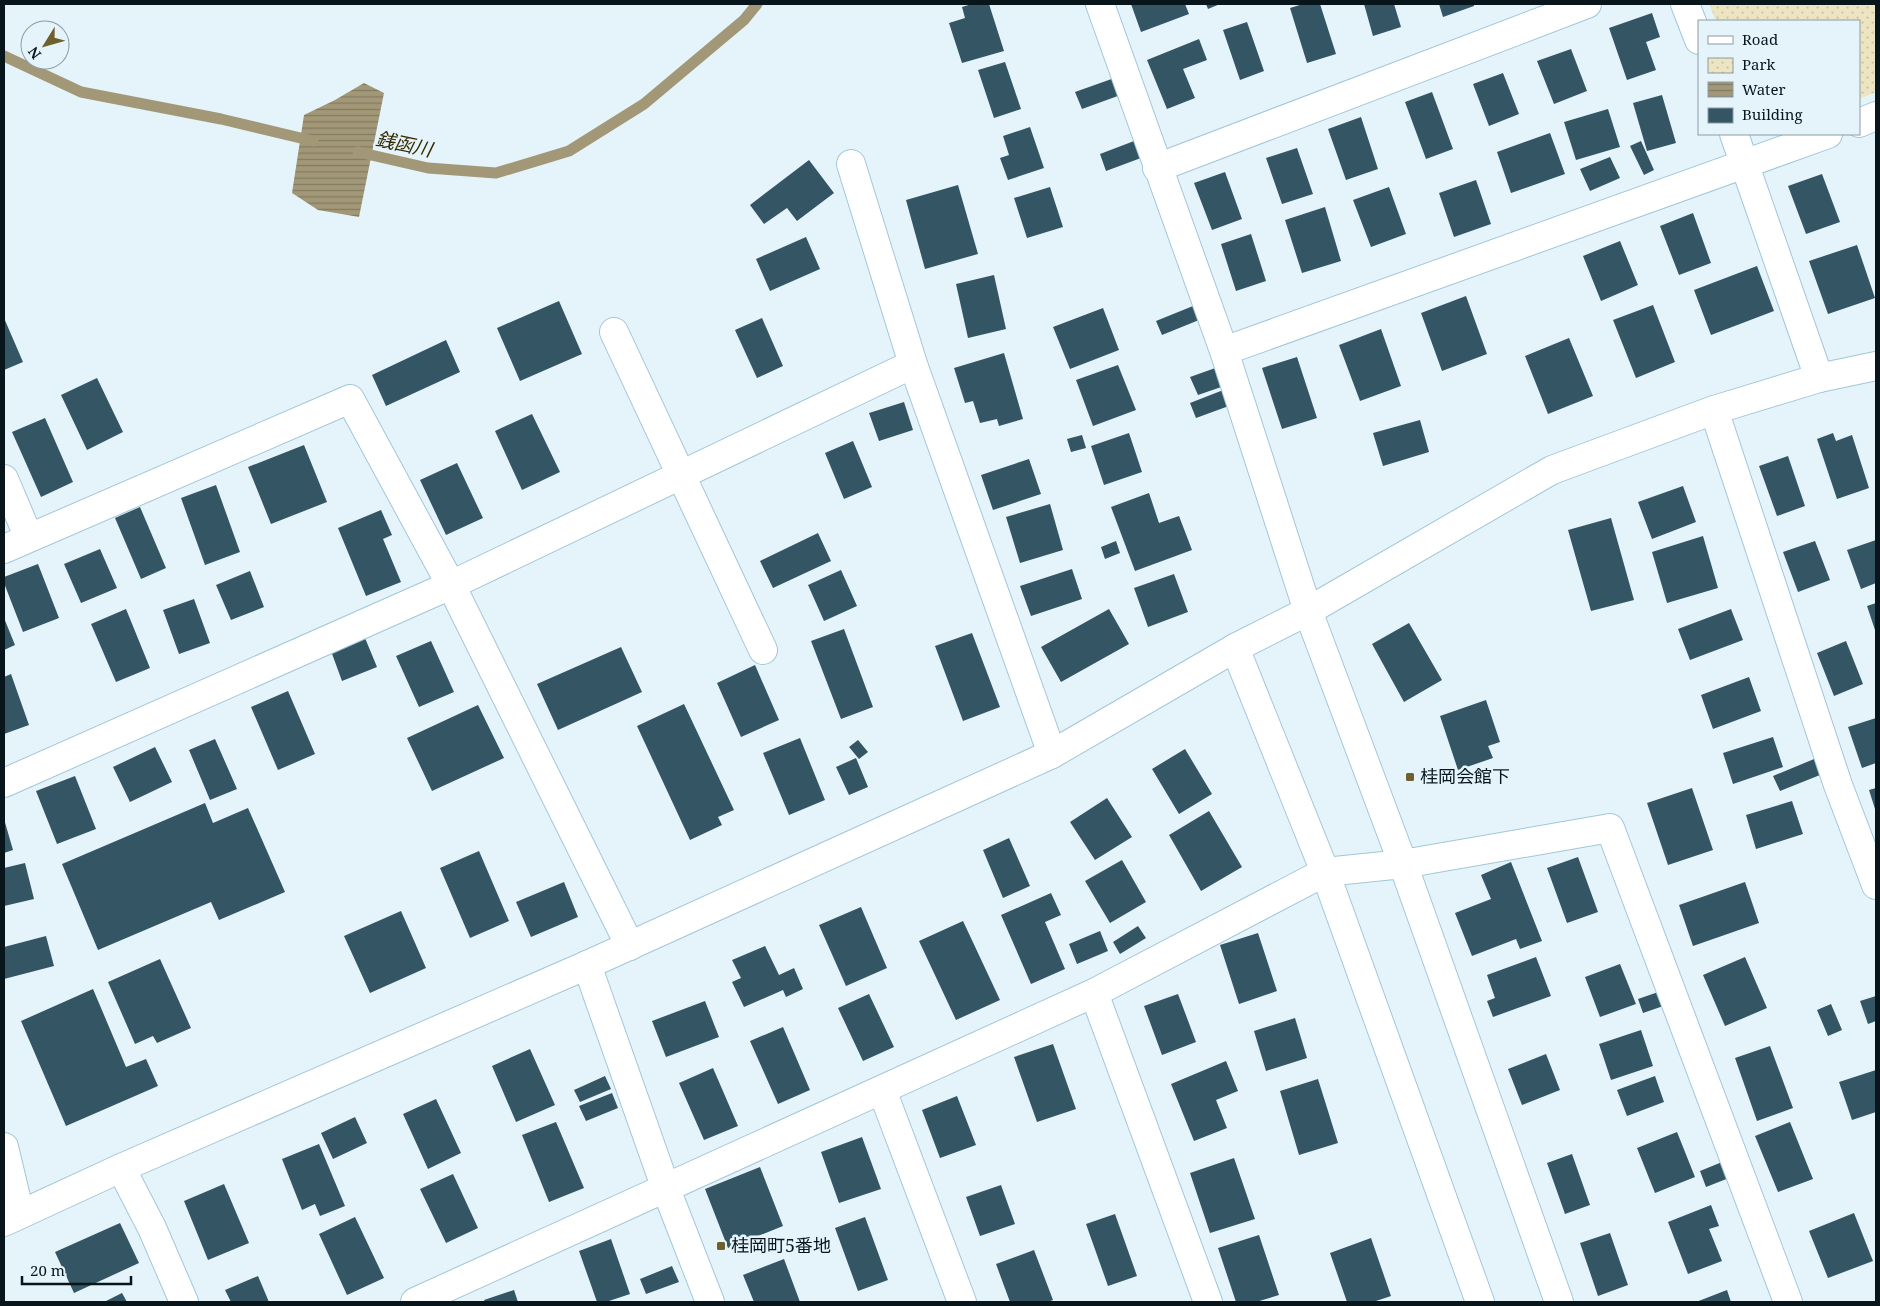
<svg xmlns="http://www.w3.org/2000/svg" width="1880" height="1306" viewBox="0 0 1880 1306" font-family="'Noto Serif','Noto Sans JP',serif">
<defs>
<pattern id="park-dots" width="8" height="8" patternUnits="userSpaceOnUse" patternTransform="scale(1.25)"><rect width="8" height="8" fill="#ede4c2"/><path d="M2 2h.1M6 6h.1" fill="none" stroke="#cac3a6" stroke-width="1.8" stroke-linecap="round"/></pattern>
<pattern id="water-rules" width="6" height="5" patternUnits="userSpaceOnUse" patternTransform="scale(1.25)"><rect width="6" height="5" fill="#a29877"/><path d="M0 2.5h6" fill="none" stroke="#827b61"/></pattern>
</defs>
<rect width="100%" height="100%" fill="#e5f4fb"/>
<path fill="url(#park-dots)" d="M1709 4H1876V92L1859 99V21H1716Z"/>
<path fill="url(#water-rules)" d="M364 83 384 93 359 217 318 210 292 193 304 115 335 100Z"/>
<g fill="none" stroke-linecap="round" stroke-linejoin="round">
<path stroke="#a29877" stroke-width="11" d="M4 56 81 92 221 119 313 141
M358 152 428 168 496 173 569 151 644 104 744 20 757 4"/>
</g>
<path fill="#335564" d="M972 4H989L1004 51 962 63 949 23 965 18 962 7Z
M1131 4H1185L1189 14 1141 32Z
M1206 4H1220L1208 9Z
M1303 4H1320L1336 54 1307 63 1290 8Z
M1364 4H1394L1401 27 1373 36Z
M1439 4H1474V6L1443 17Z
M1652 13 1660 37 1646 42 1656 70 1627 80 1609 28Z
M1247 22 1264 71 1240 80 1223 30Z
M1199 39 1207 60 1183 69 1195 98 1167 109 1147 60Z
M1571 49 1587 91 1554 104 1537 61Z
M1005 62 1021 109 994 118 978 70Z
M1503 73 1519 114 1489 126 1473 84Z
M1120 76 1126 93 1082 109 1075 92Z
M1432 92 1453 149 1426 159 1405 102Z
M1662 95 1676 143 1647 151 1633 103Z
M1608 109 1620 147 1576 160 1564 122Z
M1361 117 1378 169 1346 180 1328 129Z
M1030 127 1044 168 1008 180 1000 158 1009 155 1003 136Z
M1550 133 1565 174 1511 193 1497 152Z
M1142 138 1149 155 1106 171 1100 154Z
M1641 141 1654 170 1644 175 1630 146Z
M1297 148 1313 194 1282 204 1266 158Z
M1610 157 1620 178 1590 191 1580 169Z
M809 160 834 193 797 221 787 208 764 224 750 205Z
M1225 172 1242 219 1212 230 1194 183Z
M1822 174 1840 222 1806 234 1788 186Z
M1476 180 1491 224 1454 237 1439 193Z
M958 185 978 254 925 269 906 200Z
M1050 187 1063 227 1027 238 1014 198Z
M1389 187 1406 234 1371 247 1353 200Z
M1325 207 1341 261 1302 273 1285 220Z
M1693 213 1711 263 1679 275 1660 226Z
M1251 234 1266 281 1236 291 1221 244Z
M806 237 820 269 770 291 756 259Z
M1620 241 1638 285 1601 301 1583 256Z
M1857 245 1875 298 1828 314 1809 261Z
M1757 266 1774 311 1711 335 1694 290Z
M994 275 1006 329 968 338 956 284Z
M1466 296 1487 354 1442 371 1421 313Z
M559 301 582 354 520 381 497 328Z
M1653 305 1675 362 1636 378 1613 320Z
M1193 306 1199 320 1162 335 1156 321Z
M1103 308 1119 350 1070 369 1053 327Z
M4 318 23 362 4 370Z
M762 318 783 366 757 378 735 330Z
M1381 329 1401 386 1360 401 1339 345Z
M1569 338 1593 396 1548 414 1525 356Z
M446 340 460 372 386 406 372 375Z
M1004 353 1023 419 999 426 997 419 980 423 973 401 965 403 954 368Z
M1297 357 1317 418 1282 429 1262 368Z
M1118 365 1136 410 1093 426 1076 380Z
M1221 366 1227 385 1198 395 1190 377Z
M97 378 123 432 87 450 61 395Z
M1231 387 1237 403 1196 418 1190 403Z
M904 402 913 430 879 441 869 413Z
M532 414 560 472 522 490 495 431Z
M45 418 73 482 41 497 12 432Z
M1420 420 1429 452 1383 466 1373 433Z
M1129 433 1142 472 1104 485 1091 446Z
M1833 433 1836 441 1852 435 1869 488 1837 499 1817 439Z
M1082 435 1086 448 1071 452 1067 439Z
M853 441 872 487 844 499 825 453Z
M304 445 327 502 271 524 248 467Z
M1788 456 1805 506 1777 516 1759 466Z
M1029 459 1041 494 993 510 981 475Z
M457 463 483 518 446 535 420 480Z
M216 485 240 552 205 565 181 498Z
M1683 486 1696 522 1652 539 1638 502Z
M1149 493 1159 523 1179 516 1192 550 1135 571 1111 507Z
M1050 504 1063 550 1020 563 1006 517Z
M140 507 166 568 141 579 115 518Z
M381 510 392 535 383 539 401 582 366 596 338 528Z
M1611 518 1634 600 1591 611 1568 530Z
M818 533 831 561 773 588 760 561Z
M1703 536 1718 588 1667 603 1652 552Z
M1876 540V583L1861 589 1847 550Z
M1116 541 1120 553 1105 559 1101 547Z
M1815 541 1830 580 1798 592 1783 552Z
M100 549 117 588 81 603 64 564Z
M38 564 59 618 23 632 4 583V577Z
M1072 569 1082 599 1031 616 1020 586Z
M841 570 857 606 824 621 808 585Z
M250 571 264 607 231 620 216 585Z
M1174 574 1188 612 1148 627 1134 588Z
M194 599 210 643 179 654 163 610Z
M1876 603V633L1867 606Z
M126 609 150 668 116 682 91 624Z
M1109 609 1129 644 1061 682 1041 647Z
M1731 609 1743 640 1690 660 1678 629Z
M4 618 15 645 4 650Z
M1409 623 1442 680 1404 702 1372 644Z
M844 629 873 707 841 719 811 641Z
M972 633 1000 707 963 721 935 646Z
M365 638 377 667 342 681 331 651Z
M431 641 454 692 419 707 396 656Z
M1846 641 1863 684 1834 696 1817 653Z
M621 647 642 692 558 730 537 684Z
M755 665 779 720 741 737 717 683Z
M11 674 29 725 4 734V677Z
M1749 677 1761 711 1713 729 1701 695Z
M288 691 315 754 278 770 251 707Z
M1486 700 1500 742 1488 746 1493 758 1458 770 1440 716Z
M684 704 734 810 718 817 722 825 690 840 637 726Z
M478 705 504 758 432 791 407 738Z
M1876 718V763L1862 768 1848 727Z
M1773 737 1783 767 1733 784 1723 753Z
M800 738 825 800 789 815 763 753Z
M215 739 237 789 210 800 189 750Z
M858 740 868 752 859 759 849 747Z
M155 747 172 782 130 802 113 767Z
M1185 749 1212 794 1179 814 1152 769Z
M1819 757 1825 773 1780 791 1773 776Z
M856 758 868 787 849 795 836 767Z
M75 776 96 829 57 844 36 791Z
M1692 788 1713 850 1668 865 1647 803Z
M1876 788V809H1875L1869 790Z
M1107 798 1132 837 1095 860 1070 822Z
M1792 801 1803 834 1756 849 1746 815Z
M205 803 213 823 248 808 285 892 219 920 211 902 98 950 62 864Z
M1209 811 1242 867 1201 891 1169 835Z
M4 819 13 850 4 853Z
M1009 838 1030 886 1003 898 983 850Z
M479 851 509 921 470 938 440 868Z
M1578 857 1598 912 1567 923 1547 868Z
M1122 860 1146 902 1110 923 1085 881Z
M1511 862 1542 941 1520 949 1516 939 1472 956 1455 913 1491 899 1481 875Z
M25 863 34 899 4 906V868Z
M564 882 578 917 531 937 516 902Z
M1745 882 1759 923 1693 946 1679 905Z
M1051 893 1061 915 1045 922 1065 969 1031 984 1001 915Z
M861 907 887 968 846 986 819 925Z
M401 911 426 968 370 993 344 936Z
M963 921 1000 1000 956 1020 919 941Z
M1138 926 1146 938 1120 954 1113 942Z
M1100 931 1108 951 1077 964 1069 944Z
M1258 933 1277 991 1239 1004 1220 945Z
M46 936 54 966 4 979V947Z
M765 946 779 975 794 968 803 989 786 997 783 990 744 1007 732 982 741 978 732 960Z
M1536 957 1551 996 1493 1017 1487 1001 1495 998 1487 975Z
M1745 957 1767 1008 1725 1026 1703 975Z
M160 959 191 1028 157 1043 153 1036 135 1044 108 982Z
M1620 964 1636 1004 1600 1017 1585 977Z
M93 989 126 1067 146 1059 158 1086 66 1126 21 1021Z
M1667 989 1672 1003 1643 1013 1638 999Z
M869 994 894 1047 863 1061 838 1008Z
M1178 994 1196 1042 1162 1055 1144 1006Z
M1876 996V1021L1868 1024 1860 1001Z
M705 1001 719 1037 666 1057 652 1021Z
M1831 1004 1842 1030 1828 1036 1817 1010Z
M1295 1018 1307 1058 1266 1071 1254 1031Z
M783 1027 810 1090 778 1104 750 1041Z
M1641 1030 1653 1066 1611 1080 1599 1044Z
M1053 1044 1076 1109 1037 1122 1014 1057Z
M1770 1046 1793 1108 1757 1121 1735 1058Z
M530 1049 555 1105 516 1122 492 1066Z
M1546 1054 1560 1090 1522 1105 1508 1069Z
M1226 1061 1238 1091 1216 1100 1227 1128 1194 1141 1171 1084Z
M713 1068 738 1126 704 1140 679 1083Z
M1876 1070V1112L1852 1120 1839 1082Z
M605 1076 611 1089 580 1102 574 1090Z
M1655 1076 1664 1102 1627 1116 1617 1090Z
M1318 1079 1338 1143 1299 1155 1280 1091Z
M612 1093 618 1108 586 1121 579 1106Z
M957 1096 976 1145 940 1158 922 1110Z
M436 1099 461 1153 428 1169 403 1114Z
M355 1117 367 1143 333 1159 321 1133Z
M556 1122 584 1188 549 1202 522 1135Z
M1790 1122 1813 1179 1778 1192 1755 1136Z
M1677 1132 1695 1177 1655 1193 1637 1148Z
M862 1137 881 1189 839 1203 821 1152Z
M319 1144 345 1206 320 1216 315 1204 302 1210 282 1159Z
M1572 1154 1590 1205 1565 1214 1547 1163Z
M1234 1158 1255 1219 1210 1233 1190 1173Z
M1727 1160 1734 1176 1706 1187 1700 1171Z
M760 1167 783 1226 728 1248 705 1189Z
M453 1174 478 1228 446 1243 420 1189Z
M224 1184 249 1243 208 1260 184 1201Z
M1001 1185 1015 1224 980 1236 966 1197Z
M1711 1205 1719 1226 1709 1229 1722 1261 1688 1274 1668 1222Z
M1854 1213 1873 1261 1828 1278 1809 1231Z
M1115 1214 1137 1276 1108 1286 1086 1224Z
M355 1217 384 1278 347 1295 319 1234Z
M865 1217 888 1280 858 1291 835 1228Z
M120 1223 139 1263 74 1293 55 1252Z
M1610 1233 1628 1285 1598 1296 1580 1243Z
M1259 1235 1279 1295 1256 1302H1236L1218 1248Z
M1371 1238 1391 1296 1373 1302H1347L1330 1253Z
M611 1239 630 1294 606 1302H597L579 1251Z
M1034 1250 1053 1300 1048 1302H1010L996 1264Z
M784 1259 800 1302H754L743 1275Z
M672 1266 679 1282 646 1294 640 1279Z
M258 1276 269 1302H231L225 1290Z
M514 1290 518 1302H485L484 1300Z
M1727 1290 1731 1302H1696Z
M122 1293 127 1302H104Z"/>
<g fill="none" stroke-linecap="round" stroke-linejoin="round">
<defs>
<path id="street" d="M1100 4 1224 351 1308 611 1403 864 1559 1302
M1685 4 1699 40
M1859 123 1876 116
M1734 134 1819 378
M851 164 913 364
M1157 168 1587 4
M614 332 763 650
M1224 351 1828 134
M1714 410 1838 785 1876 885
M4 479 29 538
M4 549 350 399 451 585 630 946
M1235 648 1325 872 1480 1302
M4 783 451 585 913 364 1052 754
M587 965 666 1189 710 1302
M1094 993 1325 872 1403 864 1610 828 1788 1302
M882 1090 962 1302
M4 1147 20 1214
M121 1168 152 1228 184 1302
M415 1302 1094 993 1208 1302"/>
<path id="secondary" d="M4 1222 121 1168 587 965 1052 754 1235 648 1308 611 1552 470 1714 410 1819 378 1876 366"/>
</defs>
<use href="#street" stroke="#a1c7d8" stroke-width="30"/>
<use href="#secondary" stroke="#a1c7d8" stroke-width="30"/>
<use href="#street" stroke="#fff" stroke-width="28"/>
<use href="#secondary" stroke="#fff" stroke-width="28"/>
</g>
<g fill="#6f602d" stroke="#e5f4fb" stroke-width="2">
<rect x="1405" y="772" width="10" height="10" rx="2.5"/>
<rect x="716" y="1241" width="10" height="10" rx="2.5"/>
</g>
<g text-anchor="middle" stroke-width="5" stroke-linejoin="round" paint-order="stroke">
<g font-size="18" fill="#08161c" stroke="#e5f4fb" text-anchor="start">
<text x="1420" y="783">桂岡会館下</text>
<text x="731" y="1252">桂岡町5番地</text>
</g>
<g font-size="19" font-style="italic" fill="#352a00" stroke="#e5f4fb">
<text transform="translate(404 144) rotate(12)" y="7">銭函川</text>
</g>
</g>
<rect width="1880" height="1306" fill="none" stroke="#08161c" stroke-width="10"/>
<rect x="1698" y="20" width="162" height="115" fill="#e5f4fb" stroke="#8d9ba2"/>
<rect x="1708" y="36" width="25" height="8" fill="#ffffff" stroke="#8d9ba2"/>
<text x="1742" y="45" font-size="15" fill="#08161c">Road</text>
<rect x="1708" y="58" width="25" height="15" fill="url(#park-dots)" stroke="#8d9ba2"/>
<text x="1742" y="70" font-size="15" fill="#08161c">Park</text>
<rect x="1708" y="82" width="25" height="15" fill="url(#water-rules)" stroke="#8d9ba2"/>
<text x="1742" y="95" font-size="15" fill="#08161c">Water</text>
<rect x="1708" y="108" width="25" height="15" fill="#335564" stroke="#8d9ba2"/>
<text x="1742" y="120" font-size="15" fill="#08161c">Building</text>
<g transform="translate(45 45) rotate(233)"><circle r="24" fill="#e5f4fb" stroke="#8d9ba2"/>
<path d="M0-4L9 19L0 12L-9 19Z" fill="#6f602d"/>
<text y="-8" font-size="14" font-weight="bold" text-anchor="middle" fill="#08161c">N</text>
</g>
<path d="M22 1276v8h109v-8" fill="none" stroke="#08161c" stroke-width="2.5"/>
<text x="30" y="1276" font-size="15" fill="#08161c" stroke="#e5f4fb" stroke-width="4" paint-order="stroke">20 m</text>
</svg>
